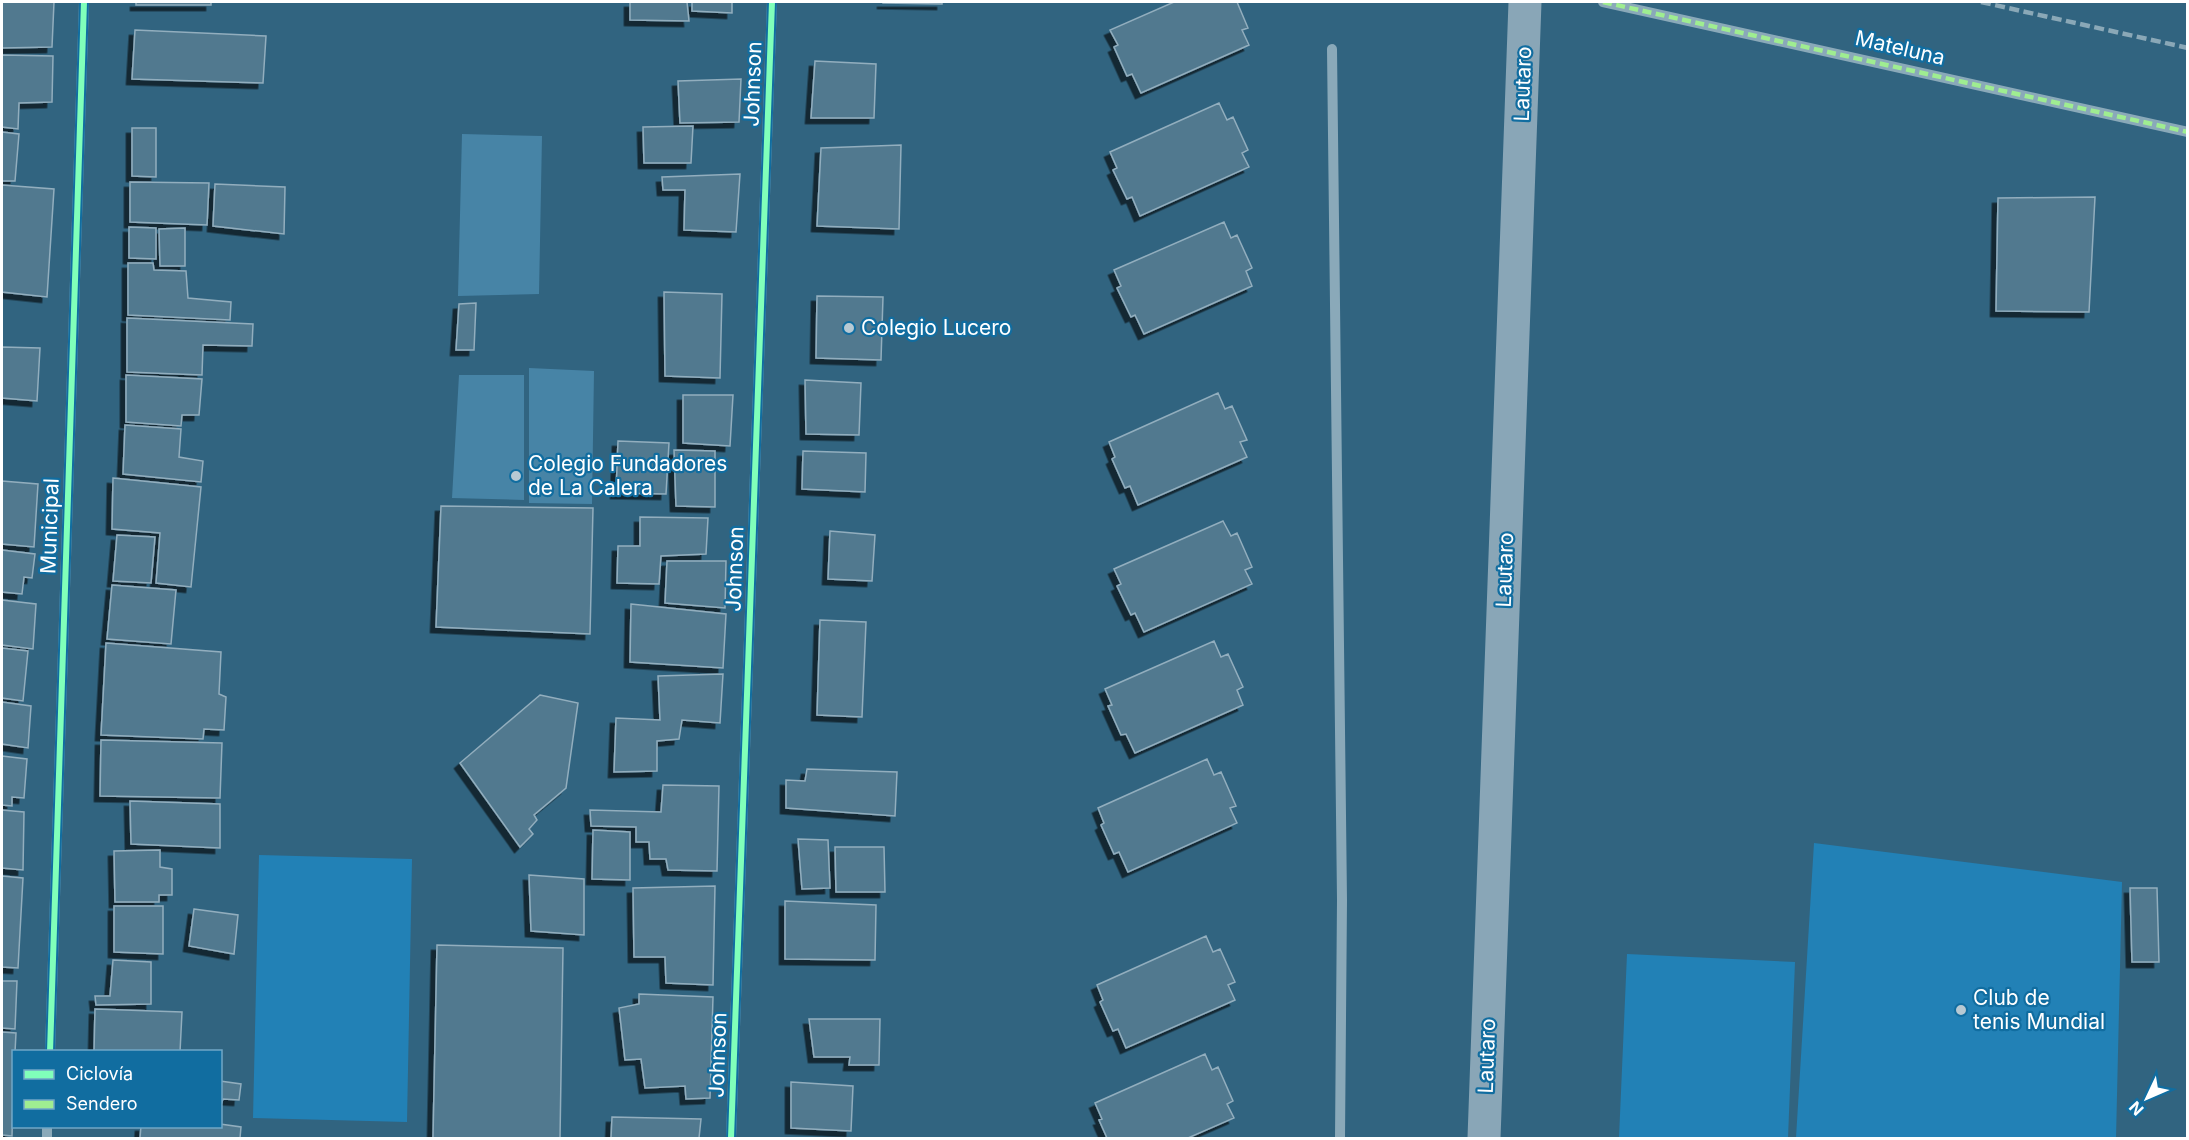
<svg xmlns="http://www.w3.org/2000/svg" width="2189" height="1140" viewBox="0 0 2189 1140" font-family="Inter,sans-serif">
<defs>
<filter id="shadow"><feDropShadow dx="-5.5" dy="5.5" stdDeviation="0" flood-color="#0009"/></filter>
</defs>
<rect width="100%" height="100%" fill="#316480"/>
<path fill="#2281b6" d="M1814 843 2122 882 2116 1138H1796Z
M259 855 412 859 407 1122 253 1118Z
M1627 954 1795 962 1788 1138H1619Z"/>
<path fill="#4784a6" d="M462 134 542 136 539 294 458 296Z
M529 368 594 371 592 504 529 503Z
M459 375H524V500L452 498Z"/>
<path fill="#51798f" stroke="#92aebe" stroke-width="1.5" filter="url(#shadow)" d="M2 2H54L52 47 2 48Z
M136 2H211V5H136Z
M630 2H687L689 21 630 20Z
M692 2H732V13L692 11Z
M883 2H942V4L883 3Z
M1174 2H1237L1248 28 1242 30 1249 45 1141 93 1132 74 1127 76 1114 47 1118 45 1110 30Z
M135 30 266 36 263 83 132 79Z
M2 55 53 56 52 102 19 103 18 129 2 127Z
M815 61 876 64 874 118H811Z
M741 79 739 122 680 123 678 81Z
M1219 103 1227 120 1233 117 1248 150 1242 153 1249 167 1140 216 1132 197 1127 199 1113 170 1117 168 1110 152Z
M693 126 691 163H644L643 127Z
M132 128H156V177L132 176Z
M2 132 19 134 15 181H2Z
M901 145 899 229 817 226 821 148Z
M740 174 736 232 684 230 685 190H663L662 177Z
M130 182 209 183 207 225 130 222Z
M215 184 285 187 284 234 213 226Z
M2 185 54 189 47 297 2 292Z
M2095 197 2089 312 1996 311 1998 198Z
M1224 222 1231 238 1237 235 1252 268 1246 271 1252 286 1144 334 1135 315 1131 317 1117 288 1121 286 1114 270Z
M129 227 156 228V259L129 258Z
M185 228V266H160L159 229Z
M128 263H153L154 270 186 271 188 298 231 302 230 320 128 315Z
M664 292 722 294 720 378 665 376Z
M817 296 883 297 881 360 816 358Z
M476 303 474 350H456L459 304Z
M127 318 253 324 252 346 203 345 202 375 127 372Z
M2 347 40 348 37 401 2 398Z
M126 375 202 379 199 415H182L181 426 126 422Z
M805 380 861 383 859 435 806 434Z
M1218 393 1225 409 1232 406 1247 440 1240 442 1247 457 1138 505 1130 486 1125 488 1112 459 1115 457 1109 442Z
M683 395H733L730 446 683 443Z
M125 425 181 429 179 457 203 461 201 482 123 474Z
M618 441 669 443 666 494 616 493Z
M674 450 715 451V507L676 506Z
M803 451 866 453 865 492 802 489Z
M113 478 201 487 191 587 156 583 160 533 112 529Z
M2 481 38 484 34 547 2 544Z
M441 506 593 508 590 634 436 627Z
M640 517 708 518 706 554 661 556 659 584 617 583 618 546H640Z
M1223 521 1231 536 1237 533 1252 567 1245 570 1252 584 1144 632 1135 613 1131 615 1117 586 1121 584 1114 569Z
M830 531 875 535 872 581 828 579Z
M117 535 155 537 151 583 113 581Z
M2 550 35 554 32 578 24 577 22 594 2 592Z
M667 561H726L725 608 665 603Z
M112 585 176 590 171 644 107 639Z
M2 600 36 604 33 649 2 645Z
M631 604 726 614 723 668 630 662Z
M820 620 866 622 862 717 817 715Z
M1214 641 1221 657 1228 654 1243 687 1237 690 1243 705 1135 753 1126 734 1121 735 1108 706 1112 705 1105 689Z
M106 643 221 652 219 694 226 697 224 730 204 729 203 739 101 735Z
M2 648 28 651 23 701 2 698Z
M723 674 720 723 682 720 679 739 657 741V771L614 772 616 718 660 720 658 676Z
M540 695 578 703 566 788 534 815 537 820 529 829 533 834 520 847 460 763Z
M2 702 31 706 28 748 2 744Z
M101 740 222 743 220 798 100 796Z
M2 756 27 759 24 798 12 797V806L2 805Z
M1207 759 1214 775 1221 772 1236 806 1230 808 1237 823 1128 872 1119 852 1114 854 1101 825 1104 823 1098 808Z
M807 769 897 772 895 816 786 808V780L805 781Z
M663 785 719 786 717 871 668 870 666 859H650L649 842H636V827L591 826 590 810 661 812Z
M130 801 220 804V848L131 844Z
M2 810 24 812 23 870 2 868Z
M593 830 630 832V880L592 879Z
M798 839 828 840 830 888 802 889Z
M835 847H884L885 892H836Z
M160 850V867L172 869V895H159V902H115L114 851Z
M529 875 584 879V935L531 931Z
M2 876 23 878 18 968 2 967Z
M715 886 713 985 666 983 665 957H634L633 888Z
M2130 888H2157L2159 962H2132Z
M785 901 876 905 875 960 785 959Z
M114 906H163V954L114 952Z
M194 909 238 915 234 954 189 946Z
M1206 936 1213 952 1220 949 1235 982 1228 985 1235 1000 1126 1048 1118 1029 1113 1031 1100 1002 1103 1000 1097 985Z
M437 945 563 948 560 1138H433Z
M113 960 151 962V1004L96 1005 95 996H110Z
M2 981H17L15 1029 2 1028Z
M639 994 713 997 710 1098 686 1099 685 1086 645 1088 641 1059 625 1060 619 1008 639 1004Z
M95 1009 182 1012 180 1052H94Z
M809 1019H880L879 1065H849L850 1057H814Z
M2 1032 16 1033 15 1052H14L12 1136 2 1135Z
M1205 1054 1212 1070 1218 1067 1233 1101 1227 1104 1234 1118 1188 1138H1107L1099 1120 1102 1119 1095 1103Z
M220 1081 241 1084 239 1100 223 1099 220 1107Z
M791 1082 853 1086 851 1131 791 1128Z
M612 1117 701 1119 699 1138H611Z
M220 1124 241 1127 240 1138H140L141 1126H220Z"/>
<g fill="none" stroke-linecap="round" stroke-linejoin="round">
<path stroke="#8aa9b9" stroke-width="10" d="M1603 2 2188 132
M1332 49 1342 900 1340 1138
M50 1052 84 2
M47 1138V1126
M731 1138 772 2"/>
<path stroke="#89a6b7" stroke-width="33" d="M1484 1138 1525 2"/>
<path stroke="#8aa8b7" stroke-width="4.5" stroke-dasharray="10 4.5" stroke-linecap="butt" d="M1981 2 2188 48"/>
<path stroke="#9fed91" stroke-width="4.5" stroke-dasharray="9 4.5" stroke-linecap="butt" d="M1603 2 2188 132"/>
<defs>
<path id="cycleway" d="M50 1052 84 2
M731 1138 772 2"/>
</defs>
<use href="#cycleway" stroke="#116da0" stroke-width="10"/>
<use href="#cycleway" stroke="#80ffba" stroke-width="6"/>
</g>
<g fill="#b7c9d3" stroke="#116da0" stroke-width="2">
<circle cx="849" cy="328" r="6"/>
<circle cx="516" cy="476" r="6"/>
<circle cx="1961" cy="1010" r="6"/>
</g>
<g text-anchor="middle" stroke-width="4.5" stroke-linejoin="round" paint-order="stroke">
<g font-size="21" fill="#fff" stroke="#116da0">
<text transform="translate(1900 48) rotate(13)" y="7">Mateluna</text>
<text transform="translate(753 84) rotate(-88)" y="7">Johnson</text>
<text transform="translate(1523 84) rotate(-88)" y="7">Lautaro</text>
<text transform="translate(50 526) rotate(-88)" y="7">Municipal</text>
<text transform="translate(735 569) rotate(-88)" y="7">Johnson</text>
<text transform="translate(1505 570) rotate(-88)" y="7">Lautaro</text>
<text transform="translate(718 1055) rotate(-88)" y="7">Johnson</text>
<text transform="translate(1487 1056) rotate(-88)" y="7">Lautaro</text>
</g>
<g font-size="21" fill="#fff" stroke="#116da0" text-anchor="start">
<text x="861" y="335">Colegio Lucero</text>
<text x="528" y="471">Colegio Fundadores<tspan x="528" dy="24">de La Calera</tspan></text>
<text x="1973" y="1005">Club de<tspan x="1973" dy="24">tenis Mundial</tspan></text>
</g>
</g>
<rect width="2189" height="1140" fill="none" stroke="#ffffff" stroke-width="6"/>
<rect x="12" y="1050" width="210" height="78" fill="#116da0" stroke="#70a7c6" stroke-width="1.5"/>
<rect x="24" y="1070" width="30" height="9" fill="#80ffba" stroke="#70a7c6" stroke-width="1.5"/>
<text x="66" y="1080" font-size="18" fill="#ffffff">Ciclovía</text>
<rect x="24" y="1100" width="30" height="9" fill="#9fed91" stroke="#70a7c6" stroke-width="1.5"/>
<text x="66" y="1110" font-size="18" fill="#ffffff">Sendero</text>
<g transform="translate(2147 1098) rotate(226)" stroke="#116da0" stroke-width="4.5" paint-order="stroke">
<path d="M0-4.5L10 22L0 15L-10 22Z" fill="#ffffff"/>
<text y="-9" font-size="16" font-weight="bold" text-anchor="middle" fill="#ffffff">N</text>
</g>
</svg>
